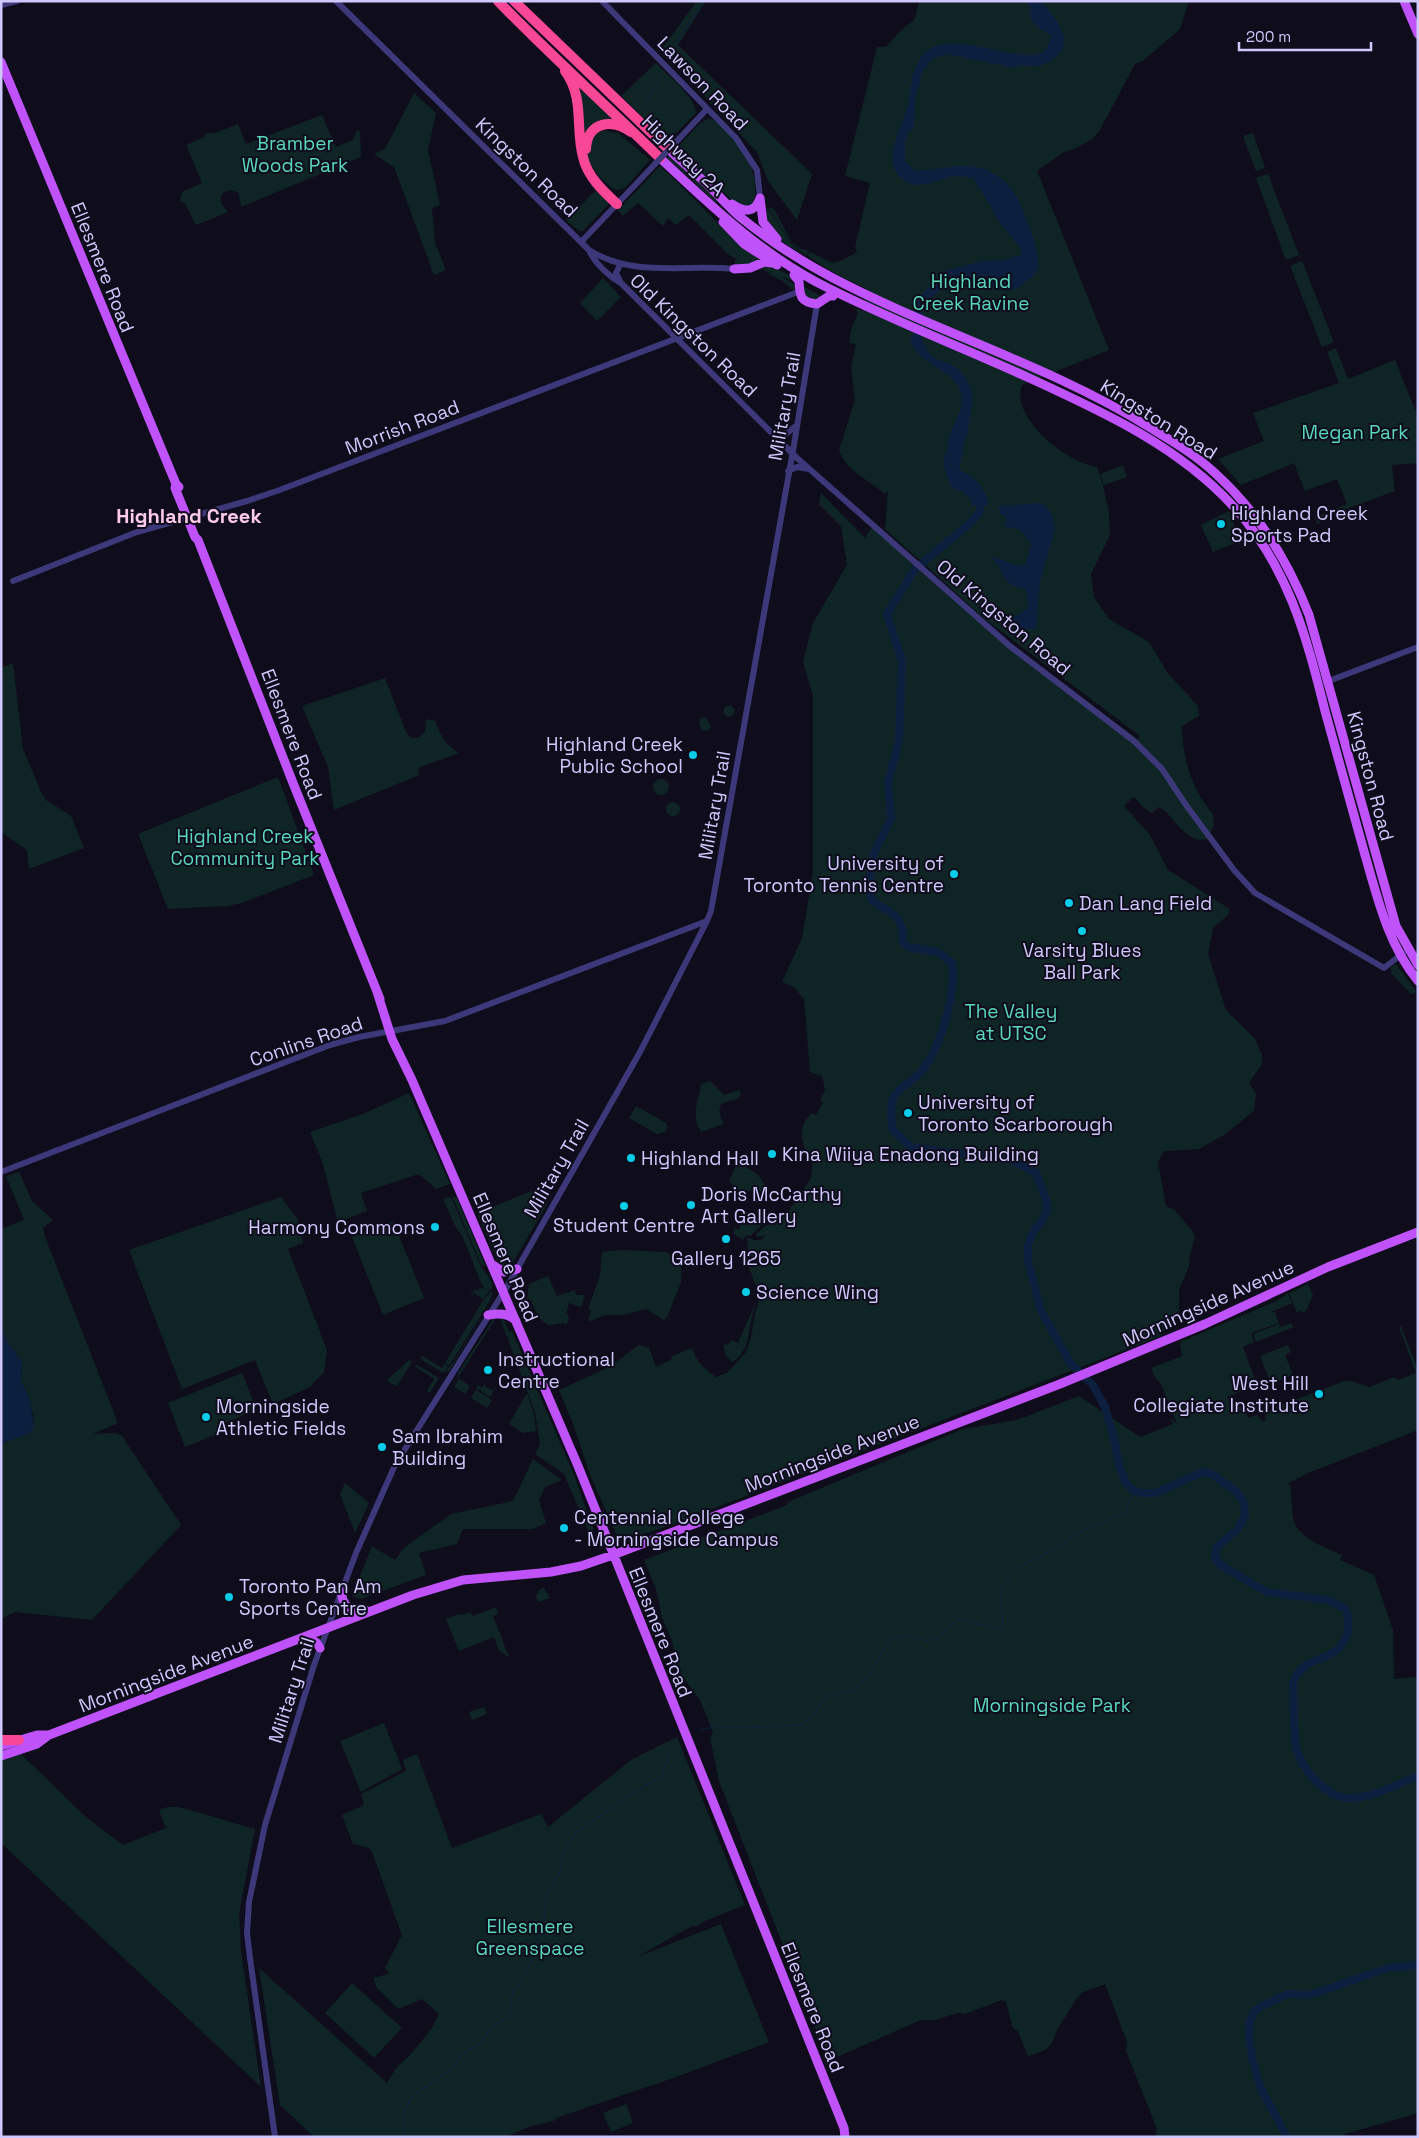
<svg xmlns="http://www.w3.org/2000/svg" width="1419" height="2138" viewBox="0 0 1419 2138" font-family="'Space Grotesk',sans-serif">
<rect width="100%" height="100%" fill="#0f0c1c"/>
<path fill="#0f2525" d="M697 1H706L678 45 812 174 797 220 768 181 757 152 661 50Z
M919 1H1189L1180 29 1143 61 1135 64 1101 128 1093 139 1074 149 1064 152 1037 171 1109 350 1022 385C1010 419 1068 463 1097 467L1103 485 1109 513 1110 535 1091 574 1094 597 1109 619 1149 642 1167 672 1198 706 1199 716 1182 726C1182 756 1192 791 1213 814L1214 825 1207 839C1189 844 1176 822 1164 810L1158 807 1152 813 1145 809 1135 798H1132L1124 806 1150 835 1168 870 1230 909 1228 915 1213 928 1208 954 1226 1010 1255 1039 1262 1055V1064L1249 1083 1256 1094 1254 1111 1224 1135 1199 1149 1164 1151 1158 1162 1166 1206 1175 1210 1193 1232 1195 1237 1190 1255 1189 1266 1179 1290V1314L1159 1337 678 1522 651 1532 621 1538 617 1536 591 1477 573 1424 559 1390 609 1367 639 1345 649 1348 656 1367 671 1360 672 1356 692 1348C697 1362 704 1369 716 1377L727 1373 746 1352 751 1338 755 1314 760 1298 749 1267 747 1237 753 1240H761L766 1235 757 1237 756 1234 765 1226 781 1220 787 1214 811 1178 813 1160H809C802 1139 796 1132 811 1113L816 1115 823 1103 820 1100 825 1090 822 1076 810 1072 804 999 794 987 782 982 802 938 813 873V695L803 662 813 623 847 565 841 526 819 504 821 493 865 538 872 527 963 608 1137 739 1140 736 985 619 885 529 888 491 885 494C869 480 846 471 839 450L855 400 851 368 856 344 849 343 851 329 858 313 855 308 863 311 865 288 838 275 807 256 810 252C836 264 830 268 857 252L855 247 870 183 845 176 877 47H886L900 31 915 19Z
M656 63C668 76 695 96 696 113L668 141 621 96Z
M575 84 617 121 584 136Z
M414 93 436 113 428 150 440 205 432 208 435 243 446 270 434 275 394 167 374 154 385 149Z
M322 115 336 147 353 140 357 130 360 131 361 157 241 207 239 193C232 188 219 190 221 201 222 206 226 209 228 212L196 225 185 203 180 201 182 192 202 183 186 145 205 137 206 133H215L238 124 246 144Z
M709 118C725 123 751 159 754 176 756 185 755 195 754 204L749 209 732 200 675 150 700 123Z
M599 130 618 133 650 160 625 188 616 190C601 181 578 158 590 138 592 135 596 132 599 130Z
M1253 133 1265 168 1256 171 1243 136Z
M669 155 717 201 716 203 667 158Z
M660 166C695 197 723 233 761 260L752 265H735V261L737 259 730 256 689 215 676 225 668 218 663 226 638 203 623 216 618 210Z
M1268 174 1299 255 1286 260 1256 178Z
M596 190 608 200V205L583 231H579L566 220Z
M767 207 791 243 804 256 780 240 767 224Z
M768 207 774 209 791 241 801 249 809 251 806 256 790 241Z
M1302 261 1334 342 1322 347 1290 266Z
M770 265 791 276 796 282C786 278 764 272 759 267Z
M766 273 775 274 796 285V288L793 290 783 281Z
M603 278 621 297 597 321 580 303Z
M803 286 822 297 817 301 804 296Z
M1336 348 1348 379 1395 360 1418 417V463L1392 465 1395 491 1349 508 1317 524 1315 517 1347 504 1337 479 1305 491 1294 463 1241 485 1218 459 1264 441 1253 413 1339 383 1327 352Z
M1123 465 1127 477 1104 485 1100 474Z
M1229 511 1240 541 1213 552 1201 525Z
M13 663 23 749 42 794 46 800 71 816 84 848 29 869 27 850 1 832V668Z
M385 678 406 732 411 738H418L425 732 426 719 435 721C441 736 445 744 459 753L418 768 419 775 334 810 328 767 302 706Z
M723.5 711a5.5 5.5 0 1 1 11 0a5.5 5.5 0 1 1-11 0Z
M705 717 711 727 710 729 706 731 702 730 699 723 700 719Z
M278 777 314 875 242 903 227 906 168 909 138 834Z
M653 787a8 8 0 1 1 16 0a8 8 0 1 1-16 0Z
M666 809a7 7 0 1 1 14 0a7 7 0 1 1-14 0Z
M1396 964 1416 991 1415 993 1411 994 1391 973V967Z
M710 1081 724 1095 739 1090 741 1093 738 1099 722 1103C717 1111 720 1116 724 1124L701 1132C691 1117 698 1102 701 1084Z
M409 1093 450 1184 436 1189 419 1174 361 1193 367 1211 338 1222 322 1161 310 1132 363 1114Z
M636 1106 666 1123 667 1128 665 1132 657 1134 629 1118Z
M738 1161 758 1175 765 1185 762 1192 736 1190 729 1181Z
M19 1172 32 1201 53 1220 43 1228 44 1234 118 1423 93 1434 116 1433 122 1436 181 1525 92 1620 15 1612 1 1619V1444L28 1434 34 1422 30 1399 21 1381 22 1361 8 1343 1 1329V1229L24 1220 6 1176Z
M539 1188 547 1204 511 1266 507 1268 500 1266 477 1213Z
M452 1196 457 1198 486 1267 481 1264Z
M281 1197 297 1218 303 1243 288 1249 327 1350 324 1372 310 1387 273 1404 255 1360 182 1389 129 1250Z
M451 1197 480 1264 492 1283V1289H485L481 1283 462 1235 456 1228 443 1199Z
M744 1220 755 1224 759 1221 775 1220 762 1225 750 1236 746 1235 743 1240 734 1234V1228L738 1230Z
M393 1221 424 1298 383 1315 352 1237Z
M620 1250 666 1252 681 1259V1282L667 1317 664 1320 646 1309 622 1315H605L588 1322 591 1310 588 1309 600 1275 602 1252Z
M548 1276 557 1296 575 1290 576 1295H585L581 1307 569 1303 566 1314 568 1315 569 1320 566 1325 564 1323 548 1325 538 1317 531 1300 527 1299 529 1284Z
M1308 1284 1313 1295 1306 1311 1303 1313 1301 1310 1297 1313 1289 1293Z
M480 1288 490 1290 483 1299 474 1293 472 1295 470 1292 474 1293 473 1291 476 1289 478 1291Z
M492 1291 493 1294 488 1304 449 1366 445 1363 484 1299Z
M1288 1293 1292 1303 1271 1312H1275L1279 1323 1251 1333 1254 1342 1243 1347 1257 1385 1227 1397 1232 1409 1243 1405 1246 1411H1231L1246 1413 1248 1418 1257 1415 1263 1422 1266 1420 1265 1416 1267 1411 1344 1381H1351L1369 1387 1394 1377 1398 1380 1416 1373 1399 1327 1401 1326 1418 1370V1430L1308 1473 1287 1484 1290 1485C1292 1496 1291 1506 1293 1517 1296 1538 1325 1547 1342 1555L1340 1560 1374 1575 1393 1630 1394 1679 1418 1677V2113L1345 2134 1344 2137H1155L1157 2129 1126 2051 1127 2042 1105 1984 1083 1992 1077 1998 1057 2030 1052 2043 1045 2050 1028 2056 1018 2031 1013 2028 1006 2002 1002 2000 965 2014 958 2013 935 2020H921L828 2061 719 1781 710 1738 713 1732 701 1702 679 1671 672 1641 662 1617 656 1589 644 1560 787 1505 788 1502 963 1429 1017 1420 1079 1396 1140 1437 1173 1424 1170 1418 1177 1424 1161 1384 1155 1377 1151 1368 1182 1356 1180 1342 1277 1301Z
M495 1296 450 1370 444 1373 453 1363Z
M756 1302C755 1307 753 1312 752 1317 748 1334 749 1353 732 1362L726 1356 723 1345 729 1344 731 1340 738 1343Z
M494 1318H496L457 1379 458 1373Z
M500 1318H503L509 1332 512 1331 574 1475 593 1529 595 1539 592 1540 564 1474 535 1454 540 1444 535 1412Z
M1291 1323 1294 1327 1256 1342 1253 1334 1279 1324 1281 1327Z
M1288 1345 1291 1352 1285 1355 1293 1375 1271 1384 1260 1356Z
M421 1355 442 1368 444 1364 448 1367 443 1373 422 1360Z
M409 1360 412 1362 397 1386 388 1382V1379Z
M417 1365 439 1378 430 1393 427 1391 434 1379 414 1366Z
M242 1373 257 1410 222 1424 224 1431 185 1447 168 1403Z
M459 1379 470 1386 465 1394 454 1387Z
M485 1382V1386L492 1391 496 1386 490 1397 476 1388 478 1385 482 1388Z
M476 1390 492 1400 487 1408 471 1398Z
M527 1393 534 1414 536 1431 523 1433 509 1424Z
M533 1459 562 1480 545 1487 539 1500 546 1523 533 1529H463L457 1544 419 1553 426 1575 361 1599 352 1596 372 1546 395 1560 405 1547 451 1514 513 1501Z
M345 1483 369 1503 355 1533 340 1494Z
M544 1588 550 1598 538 1602 536 1597 539 1590Z
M496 1607 498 1614 493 1616 509 1657 499 1651 494 1637 459 1651 446 1619 459 1614 462 1615 470 1612 473 1616Z
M484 1707 487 1714 472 1720 469 1712Z
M384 1723 402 1769 361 1792 340 1741Z
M677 1737 745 1905 705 1921 696 1927 694 1925 690 1927 637 1957 721 1924 769 2042 676 2077 559 2117 553 2121 531 2126 506 2137H314L280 2105 259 1968 387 2083 397 2067 412 2053 432 2028 439 2014 422 1999 398 2009 377 1988 373 1978 388 1974 389 1972 385 1968 402 1935 372 1852 369 1848 353 1844 342 1815 364 1805 361 1794 406 1771 403 1760 417 1754 452 1848 541 1814 548 1827 631 1760Z
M21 1754 86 1817 123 1845 166 1828 159 1810 168 1807H179L255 1829 239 1914 241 1951 261 2087 1 1843V1758Z
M352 1983 402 2028 374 2058 325 2013Z
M626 2104 633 2123 611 2132 603 2113Z"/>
<path fill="#0d1f3e" d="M1026 1H1042C1053 17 1076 39 1056 57 1051 61 1044 65 1038 66 1030 67 1022 64 1015 68L947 54 932 59 923 70 915 99 914 127 908 133 905 142V161L914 170C926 171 936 169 948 167 983 161 1010 176 1023 210 1028 224 1041 253 1038 268 1036 274 1031 278 1026 282 1020 287 1013 291 1006 291 996 290 990 283 982 280 964 272 947 281 935 295 928 303 921 313 920 325 920 336 925 352 935 358 944 363 954 363 961 372 980 393 970 409 968 432 968 436 964 439 964 443 962 451 962 460 959 469 963 473 969 474 973 478 981 484 987 494 988 503L987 506H971L972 501 965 493 952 488C947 479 944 468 944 459 944 456 946 454 947 452 949 448 947 444 948 441 951 425 966 410 961 393 953 367 916 366 910 338L916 331 914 314 918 301 925 291 944 271 982 261 1003 260 1021 255V249L997 219 990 205 973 178C966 177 957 175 950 177 934 181 914 192 900 177 886 162 895 143 900 127 903 119 906 112 908 105 911 89 911 71 921 57 947 21 1024 71 1047 49L1051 36C1046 30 1038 30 1034 24 1028 17 1032 9 1026 1Z
M1042 503 1051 512 1055 529 1040 583 1036 629H1017L1013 618 1027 609 1028 600 1026 589C1011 586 1006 584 1000 569 998 564 993 561 991 556L1018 566 1025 565 1031 544C1024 532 1018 527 1004 527L1007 517 1000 514 998 506Z
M1 1329 8 1343 22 1361 21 1381 30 1399 34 1428 28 1434 1 1444Z"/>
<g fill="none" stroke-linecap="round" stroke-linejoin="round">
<path stroke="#0d1f3e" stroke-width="1" d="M673 57 680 36 705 1
M644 106 662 75
M1019 1567 1050 1552 1082 1531 1126 1512 1133 1490
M700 1730 716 1726 744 1728 801 1725C813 1718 818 1706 827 1697 835 1691 849 1695 856 1689 872 1675 879 1654 892 1638L911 1636 927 1641 938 1637 958 1619C973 1621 988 1628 1003 1629L1001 1599 1002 1588 1012 1574
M404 2137 403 2118 406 2107 413 2096 456 2065 460 2056 482 2042 487 2032 510 2015 511 2000 514 1989 527 1973 543 1924 547 1895 560 1871 563 1853 575 1834 622 1800 662 1776 670 1752"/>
<path stroke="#0d1f3e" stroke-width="8" d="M980 496 981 503 979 513 968 525 915 569 887 614 902 661 899 741 888 783 891 819 874 853 868 888 872 900 897 917 902 927 903 942 908 947 938 952 952 963C957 991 940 1050 921 1072 912 1082 898 1087 893 1099 889 1108 892 1120 893 1130L911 1147 977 1156 992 1155 1013 1161 1036 1173 1046 1199 1047 1211 1039 1226 1035 1228 1032 1234 1028 1246V1260L1041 1311 1071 1364 1093 1385 1105 1407 1113 1434 1120 1468 1126 1483 1133 1490 1139 1493H1156L1202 1472 1212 1474 1237 1492 1244 1503 1245 1515 1238 1529 1217 1547 1215 1558 1222 1566 1267 1592 1328 1600 1346 1609C1352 1627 1347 1646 1329 1655 1312 1663 1302 1662 1293 1682 1294 1699 1293 1736 1297 1751 1304 1772 1328 1800 1352 1798 1374 1797 1397 1784 1418 1776
M1287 2137 1260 2087 1252 2057 1249 2037 1250 2020 1256 2009 1287 1994 1310 1995 1388 1968 1418 1965"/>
<path stroke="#3c3879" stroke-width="6" d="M336 1 589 250C633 278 686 264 734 269
M602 1 736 138 757 170 760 198
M1 5 17 1
M676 142 707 109
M581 242 655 164
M589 250C595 264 610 277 622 284L797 458 1011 647 1134 741 1162 769 1186 805 1234 870 1255 893 1384 968 1403 953
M620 265 616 273 621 283
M774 434H786L797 425
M788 471 797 467 809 469
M13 581 137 532 247 501 277 491 798 292
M1326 682 1418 647
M1 1172 330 1045 359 1037 445 1021 707 921
M275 2137 250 1958 247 1933 249 1902 265 1825 314 1665 356 1553 395 1465 508 1285 640 1052 707 921 711 911 794 445 817 304"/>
<path stroke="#bf53f9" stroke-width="9" d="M1404 1 1418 34
M1 62 176 484 179 487
M668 149C683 163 699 176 713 190 722 199 730 208 739 216 767 239 799 260 831 277 935 332 1049 365 1149 427 1172 441 1196 455 1216 474 1259 513 1288 561 1309 615L1396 926 1418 965
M660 158C712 207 764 257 830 289 894 321 961 347 1027 377 1101 411 1177 445 1233 506 1288 566 1306 635 1325 711 1338 759 1352 807 1365 855 1378 900 1388 944 1418 981
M760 198 763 222 777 239
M732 204C744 212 755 214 760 198
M723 222 744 244 777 265
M734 269 750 268 764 262 772 263
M794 275 799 281C800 295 799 302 817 304L829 296H833
M176 484 175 488 195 537 198 540 293 783 380 999
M378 995 392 1039 412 1080 578 1466 844 2128 845 2137
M493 1265 504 1272 517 1269
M488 1315C499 1313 508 1313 516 1321
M341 1592 343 1600 347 1607 367 1611
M305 1637 316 1642 320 1648
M1 1746 37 1735H49
M1 1756 37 1744 49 1735 413 1595 463 1580 551 1572 581 1566 613 1555 1060 1384 1205 1324 1328 1267 1418 1232"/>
<path stroke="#f94798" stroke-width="10" d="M498 1C550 55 606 105 660 158
M514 1 668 149
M565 71C585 98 575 128 583 157 587 176 603 191 617 204
M586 149C587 122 612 118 631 132
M1 1740H19"/>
<path stroke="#3c3879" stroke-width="6" d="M655 164 676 142"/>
</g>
<g fill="#08cde9" stroke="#0f0c1c" stroke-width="2">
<circle cx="1221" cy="524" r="5"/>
<circle cx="693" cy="755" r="5"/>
<circle cx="954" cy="874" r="5"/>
<circle cx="1069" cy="903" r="5"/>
<circle cx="1082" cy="931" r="5"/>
<circle cx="908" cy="1113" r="5"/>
<circle cx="772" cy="1154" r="5"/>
<circle cx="631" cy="1158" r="5"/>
<circle cx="691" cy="1205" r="5"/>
<circle cx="624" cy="1206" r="5"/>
<circle cx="435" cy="1227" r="5"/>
<circle cx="726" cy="1239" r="5"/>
<circle cx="746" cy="1292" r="5"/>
<circle cx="488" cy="1370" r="5"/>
<circle cx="1319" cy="1394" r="5"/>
<circle cx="206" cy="1417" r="5"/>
<circle cx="382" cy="1447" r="5"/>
<circle cx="564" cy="1528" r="5"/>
<circle cx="229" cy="1597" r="5"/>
</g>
<g text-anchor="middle" stroke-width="4" stroke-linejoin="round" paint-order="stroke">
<g font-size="19" fill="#cfc8fd" stroke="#0f0c1c">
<text transform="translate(703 83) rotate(46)" y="7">Lawson Road</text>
<text transform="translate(684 155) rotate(44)" y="7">Highway 2A</text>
<text transform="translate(527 167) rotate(44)" y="7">Kingston Road</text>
<text transform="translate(103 267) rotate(68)" y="7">Ellesmere Road</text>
<text transform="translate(694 335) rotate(44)" y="7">Old Kingston Road</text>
<text transform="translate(784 406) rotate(-80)" y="7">Military Trail</text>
<text transform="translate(1159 419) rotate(32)" y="7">Kingston Road</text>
<text transform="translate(402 427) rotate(-21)" y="7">Morrish Road</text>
<text transform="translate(1004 617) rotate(40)" y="7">Old Kingston Road</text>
<text transform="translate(292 734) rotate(69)" y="7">Ellesmere Road</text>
<text transform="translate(1371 776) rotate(75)" y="7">Kingston Road</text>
<text transform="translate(714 805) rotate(-80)" y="7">Military Trail</text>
<text transform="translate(306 1041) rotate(-19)" y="7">Conlins Road</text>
<text transform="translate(556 1168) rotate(-60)" y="7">Military Trail</text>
<text transform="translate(506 1257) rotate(67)" y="7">Ellesmere Road</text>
<text transform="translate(1208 1303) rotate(-24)" y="7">Morningside Avenue</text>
<text transform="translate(832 1453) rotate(-21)" y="7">Morningside Avenue</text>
<text transform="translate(661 1632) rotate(68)" y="7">Ellesmere Road</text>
<text transform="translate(166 1673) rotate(-21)" y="7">Morningside Avenue</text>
<text transform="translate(291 1690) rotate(-72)" y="7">Military Trail</text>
<text transform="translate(813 2007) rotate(68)" y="7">Ellesmere Road</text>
</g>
<g font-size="19" fill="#58d9bc" stroke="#0f0c1c">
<text x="295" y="150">Bramber<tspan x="295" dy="22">Woods Park</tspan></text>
<text x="971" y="288">Highland<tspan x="971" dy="22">Creek Ravine</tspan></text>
<text x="1355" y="439">Megan Park</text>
<text x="245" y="843">Highland Creek<tspan x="245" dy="22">Community Park</tspan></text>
<text x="1011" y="1018">The Valley<tspan x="1011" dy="22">at UTSC</tspan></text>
<text x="1052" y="1712">Morningside Park</text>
<text x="530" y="1933">Ellesmere<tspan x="530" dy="22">Greenspace</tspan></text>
</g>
<g font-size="19" fill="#cfc8fd" stroke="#0f0c1c" text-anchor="start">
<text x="1231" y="520">Highland Creek<tspan x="1231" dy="22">Sports Pad</tspan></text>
<text x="683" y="751" text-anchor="end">Highland Creek<tspan x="683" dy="22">Public School</tspan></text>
<text x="944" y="870" text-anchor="end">University of<tspan x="944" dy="22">Toronto Tennis Centre</tspan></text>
<text x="1079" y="910">Dan Lang Field</text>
<text x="1082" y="957" text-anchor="middle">Varsity Blues<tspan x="1082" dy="22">Ball Park</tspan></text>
<text x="918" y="1109">University of<tspan x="918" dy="22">Toronto Scarborough</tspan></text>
<text x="782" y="1161">Kina Wiiya Enadong Building</text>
<text x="641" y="1165">Highland Hall</text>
<text x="701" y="1201">Doris McCarthy<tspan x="701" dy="22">Art Gallery</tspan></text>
<text x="624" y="1232" text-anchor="middle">Student Centre</text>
<text x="425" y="1234" text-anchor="end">Harmony Commons</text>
<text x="726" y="1265" text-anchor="middle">Gallery 1265</text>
<text x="756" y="1299">Science Wing</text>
<text x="498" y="1366">Instructional<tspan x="498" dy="22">Centre</tspan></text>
<text x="1309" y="1390" text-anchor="end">West Hill<tspan x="1309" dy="22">Collegiate Institute</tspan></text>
<text x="216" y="1413">Morningside<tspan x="216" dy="22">Athletic Fields</tspan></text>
<text x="392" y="1443">Sam Ibrahim<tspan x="392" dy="22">Building</tspan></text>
<text x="574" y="1524">Centennial College<tspan x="574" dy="22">- Morningside Campus</tspan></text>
<text x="239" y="1593">Toronto Pan Am<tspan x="239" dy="22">Sports Centre</tspan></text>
</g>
<g font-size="20" font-weight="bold" fill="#fdcae9" stroke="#0f0c1c">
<text x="189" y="523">Highland Creek</text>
</g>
</g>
<rect width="1419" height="2138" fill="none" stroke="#cfc8fd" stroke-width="5"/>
<path d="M1239 42v8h132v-8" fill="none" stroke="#cfc8fd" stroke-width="2.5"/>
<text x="1246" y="42" font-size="15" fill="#cfc8fd" stroke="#0f0c1c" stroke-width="4" paint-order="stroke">200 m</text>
</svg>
